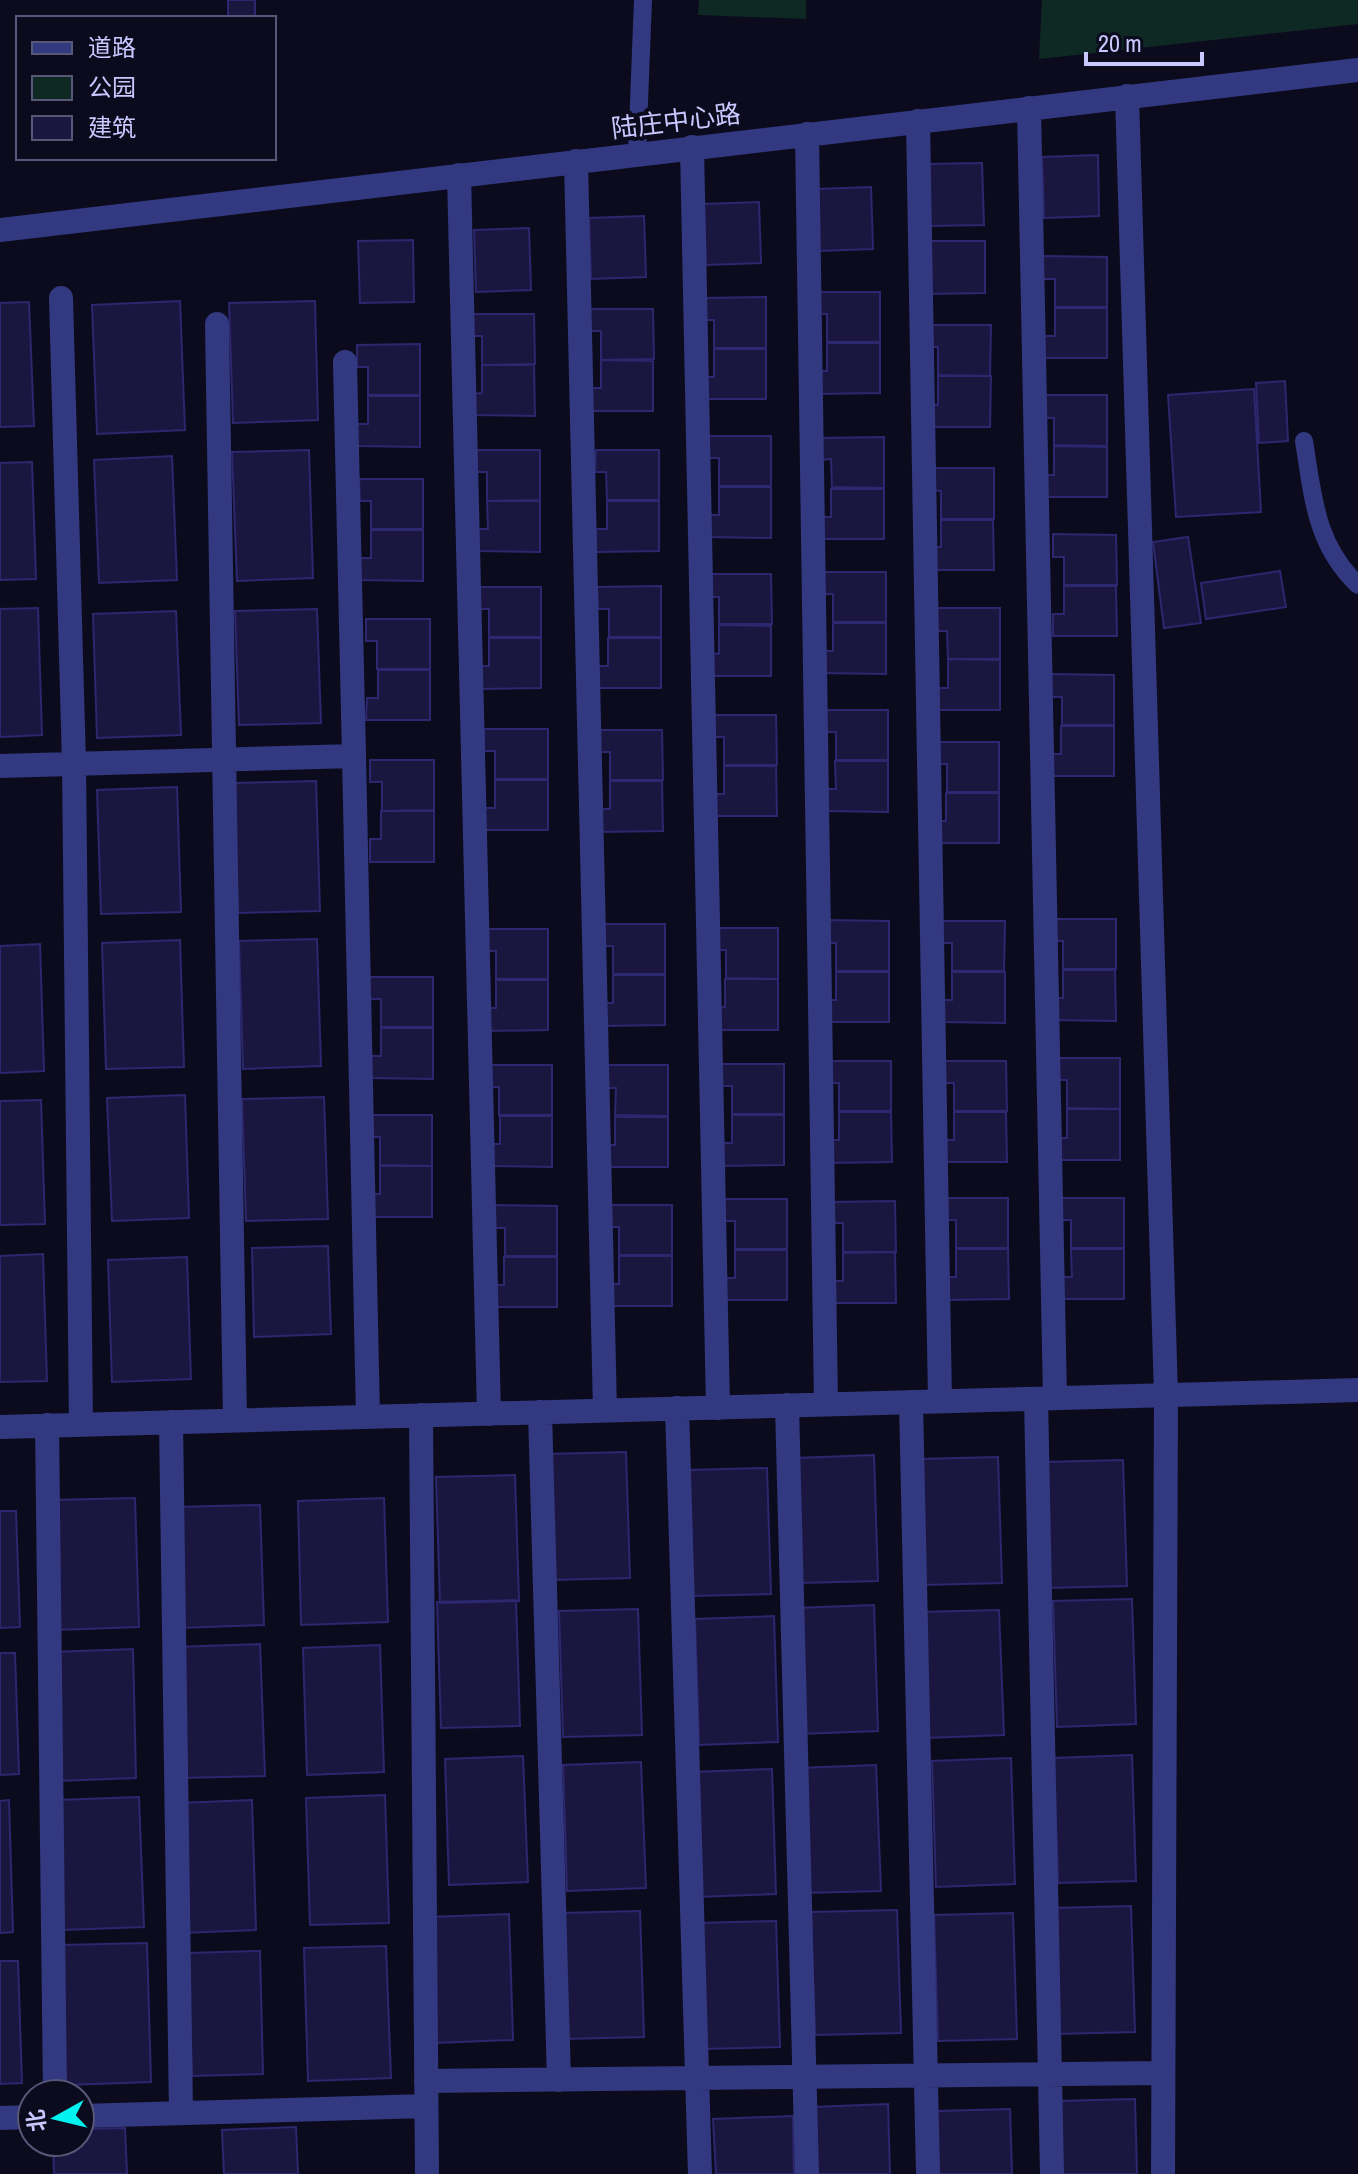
<svg xmlns="http://www.w3.org/2000/svg" width="1358" height="2174" viewBox="0 0 1358 2174" font-family="'Archivo Narrow','Noto Sans SC',sans-serif">
<rect width="100%" height="100%" fill="#0c0b1e"/>
<path fill="#0e2924" d="M699 0H806V19L698 15Z
M1042 0H1358V24L1039 59Z"/>
<path fill="#1a1640" stroke="#2c276e" stroke-width="2" d="M228 0H255V18H228Z
M1098 155 1099 216 1044 218 1042 157Z
M982 163 984 225 928 226 927 164Z
M871 187 873 249 818 251 816 189Z
M759 202 761 263 706 265 704 204Z
M644 216 646 277 591 279 589 218Z
M529 228 531 290 476 292 474 230Z
M413 240 414 302 360 303 358 241Z
M928 241H985V293L928 294Z
M1043 256 1107 257V307H1055V279H1043Z
M816 292H880V342H827V314H816Z
M766 297V348H714V320H703V298Z
M180 301 185 430 97 434 92 305Z
M315 301 318 420 233 423 229 303Z
M29 302 34 426 0 427V303Z
M1055 308H1107V358H1043L1044 336H1055Z
M590 309H653L654 359 601 360V331H590Z
M471 314H534L535 364 482 365V336H471Z
M927 325H991L990 376 938 375V347H927Z
M827 343H880V393L816 394V371H827Z
M420 344V395H368V367H357V345Z
M714 349H766V399H703V377H714Z
M601 360 653 361V411H590V388H601Z
M482 365H534L535 416 471 415V394L482 393Z
M938 376H991L990 427H927V405H938Z
M1285 381 1288 441 1259 443 1256 383Z
M1254 389 1261 512 1176 517 1168 395Z
M1043 395H1107V446L1054 445V418H1043Z
M368 396H420V447L357 446V424H368Z
M708 436H771V486H719V458H708Z
M884 437V488L832 487 831 459 820 460V438Z
M1054 446 1107 447V497H1043V475H1054Z
M309 450 313 578 237 581 232 452Z
M476 450H540V500L487 501V472H476Z
M596 450H659V500H607L606 472H595Z
M172 456 177 580 99 583 94 460Z
M32 462 36 579 0 580V463Z
M930 468H994V519H941V491L930 490Z
M359 479H423V529H371V501H360Z
M719 487H771V538L708 537V515H719Z
M831 489H884V539H820V517H831Z
M487 501H540V552L476 551V529H488Z
M607 501H659V551L596 552V529H607Z
M941 520H993L994 570H930V547H941Z
M371 530H423V581L360 580 359 558H371Z
M1053 534 1116 535 1117 585H1064V557H1053Z
M1188 537 1201 623 1164 628 1153 542Z
M1280 571 1286 607 1206 619 1201 583Z
M822 572H886V622H833V594H822Z
M708 574H771L772 624H719V597H708Z
M661 586V637H609V609H598L597 587Z
M1064 586H1116L1117 636H1053V614H1064Z
M477 587H541V637H489V609H478Z
M38 608 42 735 0 737V609Z
M937 608H1000V659H948L947 631H936Z
M317 609 321 723 239 725 235 611Z
M176 611 181 735 97 738 93 614Z
M366 619H430V669H377V641H366Z
M833 623H886V674L822 673V651H833Z
M719 625 771 626V676H708V653L719 654Z
M489 638H541V688L478 689 477 666H489Z
M608 638H661V688H597V666H608Z
M948 659 1000 660V710H936L937 688H948Z
M378 670H430V720H366L367 698H378Z
M1050 674 1114 675V725H1062V697H1050Z
M824 710H888V760H836V732H824Z
M713 715H776L777 765H724V737H713Z
M1061 726H1114V776H1050V754H1061Z
M484 729H548V779H495V751H484Z
M599 730H662L663 780H610V752H599Z
M935 742H999V792H947V764H936Z
M370 760H434V810L382 811V782H370Z
M835 761H888V812L824 811V789H836Z
M724 766H776L777 816H713V794H724Z
M495 780H548V830H484V808H495Z
M316 781 320 911 238 913 233 783Z
M610 781H662L663 831 599 832V809H610Z
M177 787 181 912 101 914 97 790Z
M946 793H999V843H936L935 821H946Z
M381 811H434V862H370V839H381Z
M1052 919H1116V969H1063V941H1052Z
M825 920 889 921V971H836V943H825Z
M941 921H1005L1004 971H952V943H941Z
M602 924H665V974H613V946H601Z
M714 928H778V979L726 978V950H715Z
M484 929H548V979H496V951H485Z
M317 939 321 1066 243 1069 239 941Z
M180 940 184 1067 106 1069 102 943Z
M40 944 44 1071 0 1073V946Z
M1063 970H1115L1116 1021 1052 1020V998H1063Z
M836 972H889V1022H825V1000H836Z
M952 972H1005V1023L941 1022V1000H952Z
M613 975H665V1025L602 1026V1003H613Z
M369 977H433V1027H381V999H370Z
M725 979H778V1030H715L714 1008 725 1007Z
M496 980H548V1030L485 1031 484 1008H496Z
M381 1028H433V1079L370 1078 369 1056H381Z
M1056 1058H1120V1109L1067 1108V1080H1056Z
M828 1061H891V1111H839V1083H828Z
M943 1061H1006L1007 1111H954V1083H943Z
M721 1064H784V1114H732V1086H721Z
M488 1065H552V1115H499V1087H488Z
M604 1065H668V1116L615 1115 616 1088H604Z
M185 1095 189 1218 112 1221 107 1098Z
M324 1097 328 1219 246 1221 242 1099Z
M41 1100 45 1224 0 1225V1101Z
M1067 1109H1120V1160H1056V1138H1067Z
M839 1112H891L892 1162 828 1163V1140H839Z
M954 1112H1006L1007 1162H943V1140H954Z
M368 1115H432V1166L380 1165V1137H368Z
M732 1115H784V1165L721 1166V1143H732Z
M500 1116H552V1167L488 1166V1144H500Z
M615 1117H668V1167H604V1145H615Z
M380 1166H432V1217H368V1194H380Z
M945 1198H1008V1248H956V1220H945Z
M1060 1198H1124V1248H1071V1220H1060Z
M724 1199H787V1249H735V1221H724Z
M895 1201 896 1252H843V1223H832V1202Z
M493 1205 557 1206V1256H505V1228H493Z
M608 1205H672V1255H619V1227H608Z
M328 1246 331 1334 254 1337 252 1248Z
M956 1249H1008L1009 1299 945 1300V1277H956Z
M1071 1249H1124V1299H1060V1277H1072Z
M735 1250H787V1300H724V1278H735Z
M895 1252 896 1303H832V1281H843V1253Z
M43 1254 47 1381 0 1382V1256Z
M619 1256H672V1306H608V1284H619Z
M187 1257 191 1379 112 1382 108 1260Z
M504 1257H557V1307H494L493 1285H504Z
M626 1452 630 1578 552 1580 547 1454Z
M874 1455 878 1581 799 1583 795 1458Z
M998 1457 1002 1583 923 1585 919 1459Z
M1123 1460 1127 1586 1048 1588 1044 1462Z
M767 1468 771 1594 692 1596 688 1470Z
M515 1475 519 1601 440 1603 436 1477Z
M135 1498 139 1627 55 1630 51 1500Z
M384 1498 388 1622 301 1625 298 1501Z
M260 1505 264 1625 178 1628 174 1507Z
M0 1511H16L20 1627 0 1628Z
M1132 1599 1136 1724 1057 1727 1053 1601Z
M516 1600 520 1726 441 1728 437 1602Z
M874 1605 878 1731 799 1734 795 1608Z
M638 1609 642 1735 563 1737 559 1611Z
M999 1610 1004 1735 925 1738 921 1612Z
M774 1616 778 1742 699 1745 695 1619Z
M260 1644 265 1776 180 1778 175 1647Z
M380 1645 384 1772 307 1775 303 1648Z
M133 1649 136 1778 56 1781 52 1652Z
M0 1653H15L19 1774 0 1775Z
M1132 1755 1136 1881 1058 1883 1054 1758Z
M523 1756 528 1882 449 1885 445 1759Z
M1011 1758 1015 1884 936 1887 932 1761Z
M641 1762 646 1888 567 1891 563 1765Z
M876 1765 881 1891 802 1893 798 1768Z
M772 1769 776 1894 697 1897 693 1772Z
M385 1795 389 1923 310 1925 306 1798Z
M139 1797 144 1927 61 1930 57 1800Z
M9 1800 13 1932 0 1933V1801Z
M252 1800 256 1930 183 1933 178 1803Z
M1131 1906 1135 2032 1056 2034 1051 1908Z
M897 1910 901 2033 815 2035 811 1912Z
M640 1911 644 2037 565 2039 561 1913Z
M1013 1913 1017 2039 938 2041 934 1915Z
M509 1914 513 2040 434 2043 430 1917Z
M776 1921 780 2047 701 2049 697 1923Z
M147 1943 151 2082 66 2085 61 1945Z
M386 1946 391 2078 308 2081 304 1948Z
M260 1951 263 2074 192 2076 188 1953Z
M0 1961H18L22 2083 0 2084Z
M1135 2099 1137 2174H1059L1056 2101Z
M888 2104 890 2174H815L813 2107Z
M1010 2109 1012 2174H939L937 2111Z
M793 2116 794 2174H716L713 2119Z
M296 2127 298 2174H224L222 2130Z
M125 2128 127 2174H54L53 2142H80V2129Z"/>
<g fill="none" stroke-linecap="round" stroke-linejoin="round">
<path stroke="#333980" stroke-width="18" d="M637 153 643 0
M1304 441C1313 496 1315 544 1358 585"/>
<path stroke="#333980" stroke-width="24" d="M1127 96 1166 1396 1163 2174
M1029 108 1055 1398
M918 121 940 1401
M807 134 826 1404
M692 147 718 1408
M576 161 605 1410
M459 175 489 1414
M0 230 1358 70
M61 298 74 764 81 1424
M217 324 235 1420
M345 362 354 756
M0 766 354 756 368 1417
M1036 1399 1052 2174
M911 1402 928 2174
M787 1405 807 2174
M677 1408 700 2174
M540 1412 559 2080
M421 1415 427 2174
M171 1422 181 2113
M47 1425 55 2094
M0 1427 1358 1390
M426 2081 1162 2073
M80 2116 426 2106
M0 2118 32 2117"/>
</g>
<g text-anchor="middle" stroke-width="8" stroke-linejoin="round" paint-order="stroke">
<g font-size="26" fill="#c8c8ff" stroke="#0c0b1e">
<text transform="translate(676 121) rotate(-7)" y="9">陆庄中心路</text>
</g>
</g>
<rect x="16" y="16" width="260" height="144" fill="#0c0b1e" stroke="#575778" stroke-width="2"/>
<rect x="32" y="42" width="40" height="12" fill="#333980" stroke="#575778" stroke-width="2"/>
<text x="88" y="56" font-size="24" fill="#c8c8ff">道路</text>
<rect x="32" y="76" width="40" height="24" fill="#0e2924" stroke="#575778" stroke-width="2"/>
<text x="88" y="96" font-size="24" fill="#c8c8ff">公园</text>
<rect x="32" y="116" width="40" height="24" fill="#1a1640" stroke="#575778" stroke-width="2"/>
<text x="88" y="136" font-size="24" fill="#c8c8ff">建筑</text>
<g transform="translate(56 2118) rotate(262)"><circle r="38" fill="#0c0b1e" stroke="#575778" stroke-width="2"/>
<path d="M0-6L14 30L0 20L-14 30Z" fill="#00f3ef"/>
<text y="-12" font-size="22" font-weight="bold" text-anchor="middle" fill="#c8c8ff">北</text>
</g>
<path d="M1086 52v12h116v-12" fill="none" stroke="#c8c8ff" stroke-width="4"/>
<text x="1098" y="52" font-size="24" fill="#c8c8ff" stroke="#0c0b1e" stroke-width="6" paint-order="stroke">20 m</text>
</svg>
